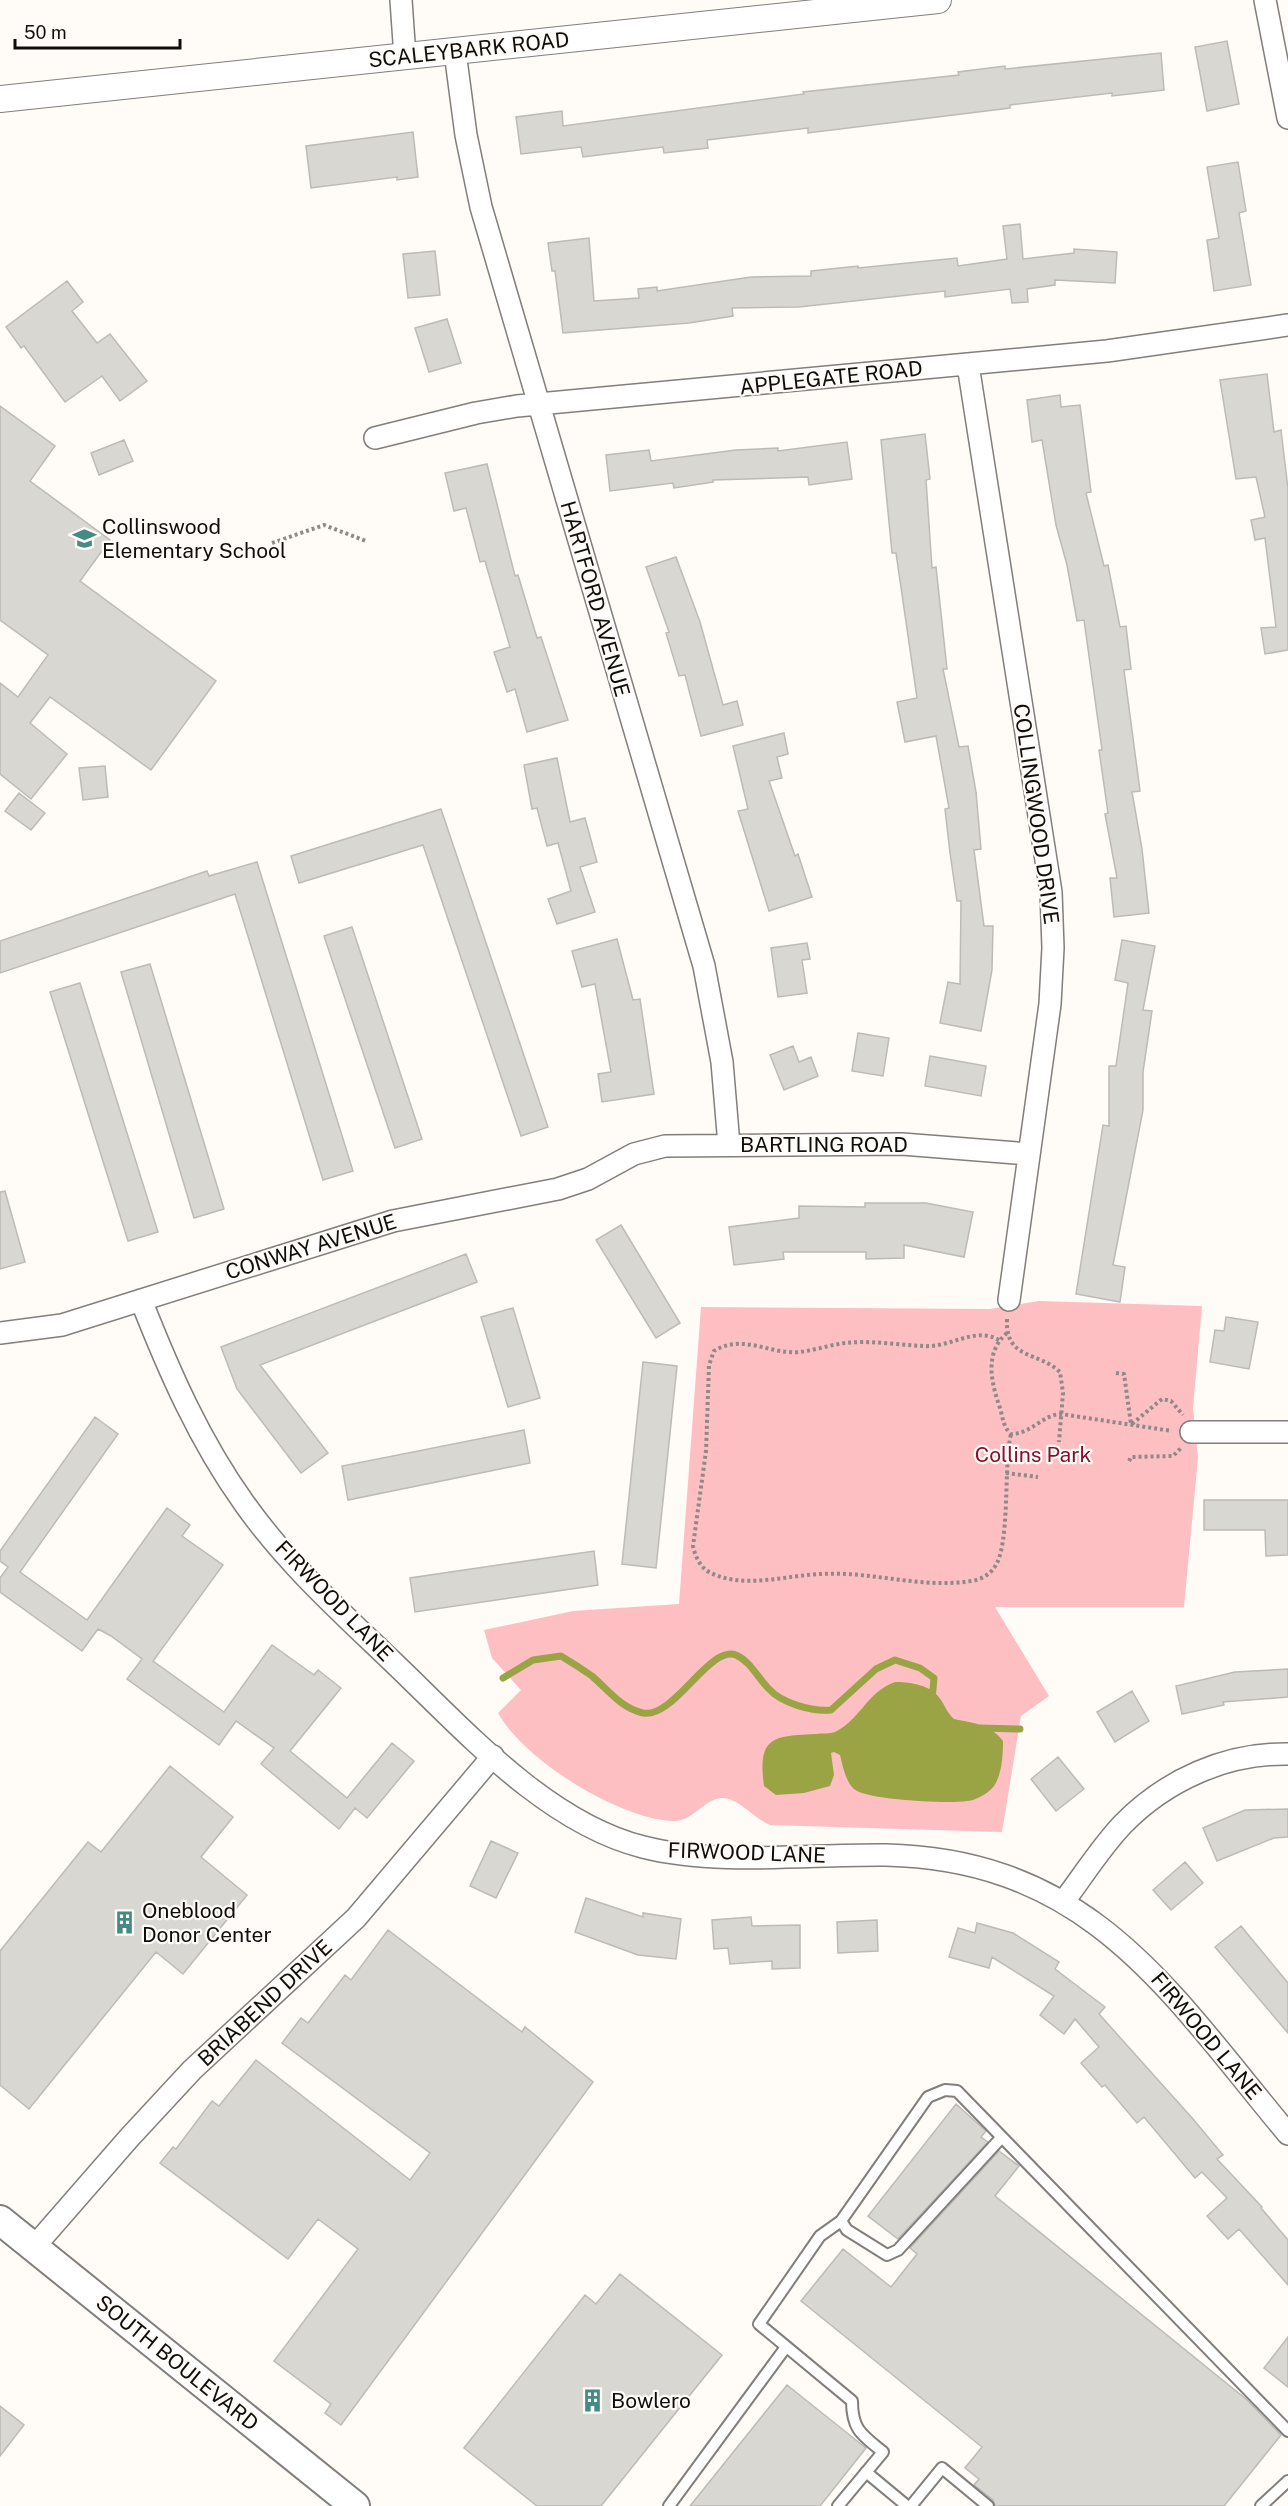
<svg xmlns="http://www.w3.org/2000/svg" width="1288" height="2506" viewBox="0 0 1288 2506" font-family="'Public Sans',sans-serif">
<rect width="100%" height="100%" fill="#fffbf7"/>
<path fill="#febfc2" d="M1039 1301 1202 1306 1193 1408 1198 1458 1184 1607H995L1049 1696 1021 1716 1002 1832 770 1825C753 1818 740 1799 723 1798 706 1797 692 1822 674 1821 620 1820 524 1760 498 1713L521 1690 492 1658 484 1630 573 1611 679 1604 701 1307 990 1309Z"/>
<path fill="#9aa445" d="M895 1682C909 1682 926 1684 937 1695 944 1702 946 1712 954 1719 973 1723 990 1724 1003 1741 1003 1757 1002 1782 988 1792 983 1796 973 1801 967 1801 947 1804 874 1800 857 1791 846 1785 843 1767 840 1755L834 1752 831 1753 834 1775 830 1786 804 1793 776 1795 764 1786C757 1736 774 1736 816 1734 822 1733 830 1734 835 1732 860 1720 867 1692 895 1682Z"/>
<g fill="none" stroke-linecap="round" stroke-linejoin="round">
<path stroke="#9aa445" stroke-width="7" d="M503 1678 533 1660 561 1656C571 1662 582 1669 592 1676 608 1690 621 1708 643 1713 674 1719 709 1645 736 1655 750 1661 758 1678 768 1688 781 1703 812 1712 831 1710L876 1669 895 1660 920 1668 934 1678 932 1700
M980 1728 1020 1729"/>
</g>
<path fill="#d8d7d2" stroke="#bdbbb7" stroke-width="1.5" d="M1227 41 1239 104 1207 111 1195 47Z
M1161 53 1164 90 1112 96V93L1010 105V108L808 133V128L707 140 708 148 664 153 663 147 583 157 581 147 521 154 516 117 562 111 563 126 804 94 803 92 959 75 958 72 1005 66V69Z
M413 132 418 177 397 180V177L311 188 306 146Z
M1238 162 1246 211 1239 213 1251 285 1214 291 1207 240 1219 238 1207 167Z
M1020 224 1023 259 1074 253V249L1117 252 1115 283 1055 280V285L1027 289 1028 302 1012 303 1010 289 945 297V291L799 307 732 308 733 316 689 323 563 333 555 271H552L548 243 589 238 594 301 639 298 638 289 657 287V291L751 277 811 276V271L858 266V268L957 258 958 266 1007 259 1003 226Z
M435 251 440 295 408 298 403 254Z
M67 281 83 302 72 311 97 343 110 334 147 381 120 401 102 376 65 402 24 346 21 348 6 327Z
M447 319 461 363 429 372 415 328Z
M1267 374 1274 432 1281 430 1288 489V650L1265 654 1261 628 1276 627 1265 538 1255 540 1251 520 1265 517 1256 477 1236 479 1220 380Z
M1060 395 1061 407 1080 405 1091 492 1086 493 1104 566 1108 565 1120 627 1126 626 1131 669 1124 670 1140 791 1132 792 1142 849 1149 913 1114 917 1110 878H1117L1105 814 1108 813 1099 750H1102L1084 620 1077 621 1067 565 1056 525 1042 440 1032 442 1027 400Z
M0 406 55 446 30 481 110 540 80 581 216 681 151 770 50 697 30 723 67 754 31 799 0 774V683L18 697 48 655 0 620Z
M925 434 930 479 926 480 932 568 936 567 947 669H943L959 747 968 746 976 792 981 849 974 850 984 926H993L992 970 981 1031 940 1023 948 982 960 984 961 901H957L950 853 945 809 949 808 936 736 905 742 897 702 917 698 896 553H892L881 440Z
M124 440 133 461 99 475 91 453Z
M847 442 852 479 809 485 808 477 713 480V482L674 488 673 483 610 491 606 455 649 450 651 461 736 450 778 448V451Z
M487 464 515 576 518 575 537 638 541 637 568 720 527 732 515 689 507 692 494 652 510 647 485 561 480 562 466 508 454 511 445 473Z
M676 557 700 622 723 705 737 701 743 725 701 736 685 675 679 676 666 633 669 632 646 567Z
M784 733 788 754 777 757 782 778 769 781 795 856 798 854 812 897 769 911 738 811 748 809 733 746Z
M557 758 570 822 585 818 597 862 580 867 595 912 557 924 548 899 571 891 558 843 547 846 537 808 532 809 524 765Z
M105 766 108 797 83 800 79 768Z
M19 793 45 813 31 830 5 811Z
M441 809 548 1127 521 1136 423 845 299 883 291 856Z
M257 862 353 1171 323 1180 235 894 0 973V941L207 871 209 876Z
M352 927 422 1139 395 1148 324 936Z
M617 939 633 1000 640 999 654 1094 602 1102 598 1074 611 1072 595 984 582 987 572 951Z
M1122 940 1155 946 1143 1010 1152 1011 1143 1072V1110L1113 1265 1125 1267 1120 1302 1076 1294 1103 1125 1109 1126V1066H1116L1128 983 1115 980Z
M807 943 810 959 802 960 807 993 778 997 771 948Z
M150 964 224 1209 194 1218 121 972Z
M80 983 158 1232 128 1241 50 992Z
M858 1033 889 1038 883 1076 852 1071Z
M793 1046 799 1062 811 1057 818 1076 784 1090 770 1055Z
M930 1056 986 1066 981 1096 925 1086Z
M5 1191 25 1262 0 1269V1192Z
M865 1203H926L973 1212 964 1257 904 1245V1258L866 1259V1252H783L784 1259 734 1265 729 1227 799 1218V1206L865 1207Z
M621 1225 680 1323 656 1338 596 1240Z
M466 1254 477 1282 260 1365 328 1453 301 1473 237 1389 221 1347Z
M513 1308 540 1398 508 1407 481 1317Z
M1226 1317 1258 1322 1249 1369 1210 1362 1215 1330 1224 1331Z
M643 1362 677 1366 656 1568 622 1564Z
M95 1417 118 1434 20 1572 87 1620 167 1508 190 1525 182 1536 223 1565 153 1661 224 1712 272 1645 314 1675 318 1670 341 1688 290 1751 347 1798 392 1743 414 1761 367 1818 355 1808 339 1829 261 1764 274 1748 236 1721 219 1745 127 1679 142 1659 111 1636 98 1629 82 1651 0 1592V1578L8 1567 0 1561V1551Z
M524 1430 530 1463 348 1500 342 1466Z
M1204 1500H1288V1555L1266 1556 1265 1530H1204Z
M594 1551 598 1585 415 1612 410 1578Z
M1288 1669V1697L1223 1702 1224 1705 1182 1714 1176 1686 1235 1672Z
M1132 1691 1149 1721 1115 1742 1097 1712Z
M1058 1757 1084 1789 1056 1811 1031 1779Z
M170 1766 233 1817 201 1857 247 1895 183 1974 156 1952 29 2109 0 2085V1951L88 1842 101 1852Z
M1288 1809V1837L1274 1838 1217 1861 1203 1828 1245 1810Z
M491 1841 518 1853 496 1898 470 1886Z
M1185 1862 1203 1883 1171 1910 1153 1890Z
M586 1898 643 1917V1913L681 1919 676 1959 638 1955 575 1932Z
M751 1917 752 1926 800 1925V1968L772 1969V1961L730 1964 728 1948 714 1949 712 1920Z
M877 1920 878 1951 838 1953 837 1922Z
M977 1923 1013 1933 1059 1962 1055 1969 1105 2007 1099 2014 1193 2119 1223 2155 1217 2159 1262 2207 1261 2208 1288 2240V2285L1239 2229 1228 2239 1207 2216 1227 2198 1202 2172 1195 2178 1144 2117 1137 2123 1105 2085 1102 2087 1081 2063 1099 2047 1075 2019 1064 2034 1040 2015 1054 1996 992 1957 989 1968 949 1957 958 1928 975 1933Z
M1241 1926 1288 1983V2033L1215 1947Z
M388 1930 522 2032 525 2027 593 2082 341 2425 325 2413 331 2404 274 2361 358 2249 318 2219 288 2259 160 2163 173 2147 176 2149 212 2101 219 2106 256 2060 410 2180 430 2153 282 2043 301 2018 308 2023 345 1975 351 1980Z
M956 2104 986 2131 981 2137 988 2142 898 2239 868 2216Z
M999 2151 1019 2166 995 2196 1246 2399 1281 2435 1224 2506H995L993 2500 974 2485 979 2479 965 2468 982 2447 801 2301 843 2249 891 2287 917 2254 910 2248Z
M620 2274 722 2355 601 2506H537L464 2448 585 2295 596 2304Z
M1288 2337V2387L1264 2368Z
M787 2385 866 2448 820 2506H690Z
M0 2406 24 2425 0 2456Z"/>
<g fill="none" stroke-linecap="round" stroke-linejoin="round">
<defs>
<path id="service" d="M1001 2138 898 2250 887 2255 847 2230 841 2221 928 2097 945 2090 957 2091 1288 2431
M866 2472 907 2506
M669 2506 786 2347
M838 2506 883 2452C862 2435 852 2430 852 2401L759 2324 820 2236 841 2221
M911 2506 942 2468 988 2506
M1261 2506 1288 2481"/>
<path id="minor" d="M401 0 405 57
M1265 0 1288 118
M455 52 466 135 481 207 704 966 722 1062 729 1145
M968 365 1051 892 1053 948 1050 1004 1009 1300
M375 438 476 413 517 406 1107 351 1288 325
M141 1300C169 1371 199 1440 244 1503 287 1564 342 1613 395 1664 465 1731 547 1823 643 1847 718 1866 809 1854 886 1855 1092 1860 1170 1993 1288 2134
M0 1333 62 1325 393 1221 558 1189 588 1179 634 1154 665 1146 902 1144 1029 1154
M1191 1432H1288
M1064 1901C1083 1876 1101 1847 1123 1824 1166 1780 1226 1753 1288 1754
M34 2247 129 2138 192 2070 356 1918 493 1756"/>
<path id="tertiary" d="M0 99 938 0"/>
<path id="secondary" d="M0 2220 355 2506"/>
</defs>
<use href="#service" stroke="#827e7b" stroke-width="14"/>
<use href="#minor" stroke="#827e7b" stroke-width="24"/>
<use href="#tertiary" stroke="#827e7b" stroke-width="28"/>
<use href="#secondary" stroke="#827e7b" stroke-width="32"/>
<path stroke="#8d8a88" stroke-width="4" stroke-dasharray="3 3" stroke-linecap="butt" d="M272 543 324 525 366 541
M1007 1319C1005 1360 1038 1351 1060 1372L1063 1393 1059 1442
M1007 1333C984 1353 991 1382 1000 1408 1003 1418 1003 1427 1011 1434 1031 1434 1042 1415 1061 1414L1172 1431
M999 1340C975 1326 950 1348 924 1346 898 1345 870 1340 845 1343 830 1345 815 1350 800 1352 770 1355 743 1333 714 1351L709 1365 706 1451 693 1546C695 1556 700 1567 709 1572 743 1590 786 1575 822 1574 871 1571 922 1589 971 1581 980 1580 989 1575 994 1568 1011 1546 1003 1466 1011 1434
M1116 1373 1124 1374 1131 1424
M1132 1424 1162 1399 1171 1401 1183 1415
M1129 1461 1131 1457 1173 1456 1181 1448
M1006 1473 1038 1477"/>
<use href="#service" stroke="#fff" stroke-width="10"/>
<use href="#minor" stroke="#fff" stroke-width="21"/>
<use href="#tertiary" stroke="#fff" stroke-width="26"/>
<use href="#secondary" stroke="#fff" stroke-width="28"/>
</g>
<defs>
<symbol id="school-bare" viewBox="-9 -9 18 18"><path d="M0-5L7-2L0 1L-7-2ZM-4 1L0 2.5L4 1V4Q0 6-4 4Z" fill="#448b86" stroke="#fffbf7" stroke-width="2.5" paint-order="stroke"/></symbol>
<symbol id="building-bare" viewBox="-9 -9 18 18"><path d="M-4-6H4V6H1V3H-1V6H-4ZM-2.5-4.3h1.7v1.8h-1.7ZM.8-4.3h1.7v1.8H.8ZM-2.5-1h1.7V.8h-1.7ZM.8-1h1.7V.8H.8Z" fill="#448b86" stroke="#fffbf7" stroke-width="2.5" paint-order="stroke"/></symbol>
</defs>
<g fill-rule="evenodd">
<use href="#school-bare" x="68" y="522" width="33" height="33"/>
<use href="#building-bare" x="108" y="1906" width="33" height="33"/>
<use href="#building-bare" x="576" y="2384" width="33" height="33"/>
</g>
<g text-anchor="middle" stroke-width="4.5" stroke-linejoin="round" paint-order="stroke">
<g font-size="21" fill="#0f0e0d" stroke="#fffbf7">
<text transform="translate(469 50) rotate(-6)" y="7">SCALEYBARK ROAD</text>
<text transform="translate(831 378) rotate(-6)" y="7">APPLEGATE ROAD</text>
<text transform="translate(595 599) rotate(74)" y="7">HARTFORD AVENUE</text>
<text transform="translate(1036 814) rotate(82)" y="7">COLLINGWOOD DRIVE</text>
<text x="824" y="1152">BARTLING ROAD</text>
<text transform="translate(311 1247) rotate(-17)" y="7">CONWAY AVENUE</text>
<text transform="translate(334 1601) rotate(46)" y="7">FIRWOOD LANE</text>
<text transform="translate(747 1853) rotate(2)" y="7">FIRWOOD LANE</text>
<text transform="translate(265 2003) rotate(-43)" y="7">BRIABEND DRIVE</text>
<text transform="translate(1206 2036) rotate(50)" y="7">FIRWOOD LANE</text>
<text transform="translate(177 2363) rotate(39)" y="7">SOUTH BOULEVARD</text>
</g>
<g font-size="21" fill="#0f0e0d" stroke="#fffbf7" text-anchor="start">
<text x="102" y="534">Collinswood<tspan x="102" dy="24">Elementary School</tspan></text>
<text x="142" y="1918">Oneblood<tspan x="142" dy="24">Donor Center</tspan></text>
<text x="611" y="2408">Bowlero</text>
</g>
<g font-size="21" fill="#860f2d" stroke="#fffbf7">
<text x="1033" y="1462">Collins Park</text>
</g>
</g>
<path d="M15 39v9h165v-9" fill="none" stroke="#0f0e0d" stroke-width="3"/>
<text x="24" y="39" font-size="18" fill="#0f0e0d" stroke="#fffbf7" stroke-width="4.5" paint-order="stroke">50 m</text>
</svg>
